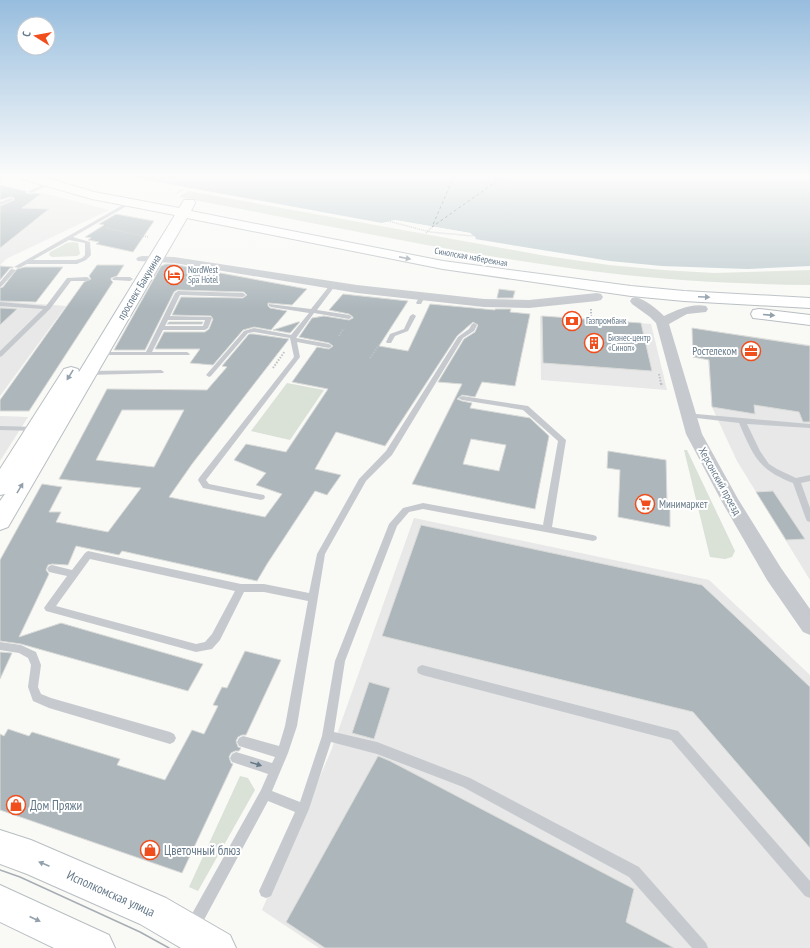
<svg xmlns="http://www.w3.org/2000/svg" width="810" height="948" viewBox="0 0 810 948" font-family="'PT Sans Narrow',sans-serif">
<rect width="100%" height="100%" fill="#f9f9f6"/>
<path fill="#e7e8e7" d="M43 193 109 210 6 259 0 265V224Z
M0 301 66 306 0 396Z
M540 316 651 324 667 390 541 380Z
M692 328 810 345V580L737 461 712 407 708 360 693 357Z
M0 416 28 417 0 461Z
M414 518 709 580 810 675V948H319L262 910 331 751Z"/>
<path fill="#dae1d7" d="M188 191 546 256 609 265 663 270 714 273 810 270V285C743 284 675 281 608 273 464 256 321 224 179 197Z
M73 242 78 243 80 254 77 256 52 257 49 255 50 252 67 243Z
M287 383 324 390 290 440 251 431Z
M684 450H687L735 551 732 557 725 559 710 557Z
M240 776 248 778 255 790 198 891 189 887Z"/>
<path fill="#bdcace" d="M125 176H810V266L748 269 662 266 610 261 475 239 476 238 470 233 395 220 382 223Z"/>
<path fill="#f9f9f6" d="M395 220 470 233 476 238 473 239 469 235 395 222 382 223Z"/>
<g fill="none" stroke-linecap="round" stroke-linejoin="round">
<path stroke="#5c757d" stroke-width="1" stroke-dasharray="3 2.5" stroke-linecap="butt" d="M454 176 432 227 504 176"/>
</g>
<path fill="#acb6bb" stroke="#dadbd8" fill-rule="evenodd" d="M0 185 26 191V193L31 194 35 193 41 194 22 208 49 209 0 248V206L14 200V198L10 197 0 200Z
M116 214 154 221 133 252 96 244 99 242 88 240 91 238 85 237 104 225 99 224Z
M166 264H172L307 289 292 305 268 303V306L270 308 287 311 271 330 254 327 243 330 213 365 190 363 200 349H155L164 332H205L209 329 213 319 211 316 172 315 181 297 243 298 247 295 244 292 177 290 174 292 145 350H114L161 266Z
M97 265H124L117 276 111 278V280L113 282 29 411H0V400L84 282 91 279 89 276Z
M0 266 13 267V268H10L0 280Z
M25 267H63L36 302 0 301V288L3 287 17 269Z
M499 289 515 291 513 298H497Z
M343 294 408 301 379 346 408 351 430 304 495 310V309H511L510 312 530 314 515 386 482 382 475 397 462 395 457 399 462 401 472 403 470 408 530 418 549 436 535 509 412 484 462 384 438 382 464 339 475 332 478 325 473 322 457 336 385 446 336 432 315 469 341 475 327 495 315 491 267 564 257 581 122 551 119 555 76 546 68 565 52 564 48 565 46 570 49 574 19 637 61 623 203 664 188 691 21 644 0 641V560L42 484 62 487 49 512H61L56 522 108 532 141 488 59 479 107 389 207 390 227 367 222 366 249 334H254L289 339 192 464 169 497 265 517 282 494 256 485 266 473 234 460 246 444 286 452 328 389 292 382 317 347 329 349 333 346 329 343 299 337 312 318 324 316 349 320 353 318V317L349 314 329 310ZM122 410H184L154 467 96 460ZM471 439 506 445 499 471 463 464Z
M0 308 17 309 0 325Z
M542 316 641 323 652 371 543 363Z
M169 322H203L202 324H167Z
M298 322H300L290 333 273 330Z
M692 328 810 346V422H803L799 412 754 405 755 414 712 407 709 360 693 357Z
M608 451 666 460 667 502H670V527L618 517 620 470 607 468Z
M773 491 805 539 786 540 756 492Z
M421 525 702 585 810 687V848L693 712 382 636Z
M245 651 281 660 246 735H242L238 737 236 741 238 747 241 748 239 751H235L231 753 229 757 231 763 233 764 182 873 0 810V734L4 736 8 729 29 736 32 732 120 759 117 765 165 780 192 730 204 734 218 706 213 705 222 687 227 688Z
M0 652 12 653 0 679Z
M369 682 390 688 374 739 352 733Z
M378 756 390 761 634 889 626 922 674 948H325L286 922Z"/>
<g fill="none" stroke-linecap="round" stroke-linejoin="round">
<defs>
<path id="secondary" d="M20 176H40L94 192 179 208 184 200H194L195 203 191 211 443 261 631 286 684 291 810 298V308L684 301 631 296 443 269 187 218 8 527 0 530V501L5 494 0 495V469L64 369 71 367 78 369 79 372 175 215 92 199 22 179Z
M759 309 810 315V325L753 318 751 314 753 310Z
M0 830 31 840 166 898 230 935 236 948H181L140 924 27 874 0 864Z
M0 885 109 935 115 948H54L0 922Z"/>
</defs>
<use href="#secondary" stroke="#b8bec2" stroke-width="2"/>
<path stroke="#bfc2c4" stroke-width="1.5" stroke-dasharray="1 1" stroke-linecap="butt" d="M177 193 184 189
M388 221 430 232 473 236
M106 228 148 237
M426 233 432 227"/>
<path stroke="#bfc2c4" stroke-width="2" stroke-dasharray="1.5 1.5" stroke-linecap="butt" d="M591 309V316
M339 336 344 328
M370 358 379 345
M273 368 285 351
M659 374 661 384"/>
<path stroke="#bfc2c4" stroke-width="2.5" stroke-dasharray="2 2" stroke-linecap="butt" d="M661 383 662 387"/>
<path fill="#c6cace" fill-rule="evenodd" d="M3 176H10L0 180V178Z
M47 183 51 184 31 193 27 192Z
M11 198 13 199V200L0 205V202Z
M128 202 132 203 73 237 90 242 91 255 86 260 77 264H27L19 268 14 267ZM69 240 85 243V255L82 258 76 260H33Z
M11 269 16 270 2 286 0 287V282Z
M115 277H130L133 279 130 281 113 280 112 279Z
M67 278 87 277 90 279 87 281H71L50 309 2 356 0 357V351L43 309 0 306V302L46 306Z
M330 285 335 286 317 310 349 315 352 317 349 319 314 313 296 338 329 344 332 346 329 348 297 342 300 357 206 480 209 484 264 495 265 497 264 499 261 500 203 488 198 480 199 478 294 357 290 338 254 332 248 333 211 376 209 377 206 375 244 331 254 328 291 335 309 313 271 307 269 306V304L311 309Z
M178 291 243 293 246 295 243 297 180 295 170 316 211 317 212 318 208 328 205 330H163L152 352H187L190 354 189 355H97V353L99 352H146L175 293ZM168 320H205L203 326H165Z
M422 295 425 297 421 304H417L416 303 420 296Z
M413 314 416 316 408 331 395 336 391 343H387L386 342 390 334 404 329 410 316Z
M474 323 477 325 474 331 463 338 392 455 366 481 325 554 297 726 288 753 272 791 300 802 322 736 335 661 389 524 403 508 423 503 543 525 558 441 523 410 462 400 458 398 462 396 528 406 566 440 552 527 593 535 596 536 597 538 596 540 593 541 423 509 409 512 397 526 345 661 334 732 377 742 470 778 639 867 706 943 708 948H692L629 877 463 787 377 754 331 742 309 809 271 896 266 898 261 896 259 891 295 812 268 801 198 931 193 933 188 931 186 926 188 921 261 790 268 774 232 762 230 758 232 754 236 752 272 763 275 757 239 746 237 742 239 738 243 736 279 746 285 726 308 601 264 592H244L220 640 212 649 196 652 46 611 44 608 46 605 67 576 49 572 47 569 49 566 52 565 72 570 85 553 88 551 241 584H264L309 593 317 554 359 479 386 451 458 337 469 329 472 324ZM90 559 235 591 212 634 205 642 196 644 56 606Z
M161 370 164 372 163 373 88 375 85 373 88 371Z
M685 413 810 424V428L747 424 760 451 769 464 777 469 796 478 810 475V481L801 483 810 508V522L807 521 806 519 793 483C758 470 753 455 739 423L688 417H685L684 415Z
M0 426 36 427 40 429 36 431 0 430Z
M0 642 21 645 36 652 41 665 38 687 41 694 51 698 170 732 174 734 176 738 174 742 170 744 49 708 33 701 28 687 31 665 28 658 19 653 0 650Z
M422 665 678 731 810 881V898L805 896 671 740 422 675 418 673 417 670 418 667Z"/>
<path fill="#c6cace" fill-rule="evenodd" d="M142 256 174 257 357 285 484 299 529 300 597 293 601 294 603 297 601 300 597 301 529 308 484 307 357 293 174 263 138 261 136 259 138 257Z
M636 297C646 300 657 309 664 316 677 310 692 303 706 306L708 309 706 312 687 314 669 324 702 434 738 499 781 568 810 609V635L803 632 767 580 722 502 686 434 656 323 650 317 632 304 630 301 632 298Z"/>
<use href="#secondary" fill="#fff" fill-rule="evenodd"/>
<path stroke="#a6adb3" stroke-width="1.5" d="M0 870 20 877 140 932 169 948"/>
</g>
<defs><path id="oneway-solid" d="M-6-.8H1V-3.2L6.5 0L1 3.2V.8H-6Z"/></defs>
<g fill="#93a1ac">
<use href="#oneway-solid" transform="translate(405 258) rotate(11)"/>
<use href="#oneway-solid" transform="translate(704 297) rotate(3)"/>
<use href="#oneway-solid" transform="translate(769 315) rotate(5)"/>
<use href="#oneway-solid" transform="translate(70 375) rotate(122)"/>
<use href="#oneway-solid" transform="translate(20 488) rotate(-59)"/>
<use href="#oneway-solid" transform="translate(44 864) rotate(-157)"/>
<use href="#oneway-solid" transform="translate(35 919) rotate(25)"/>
</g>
<use fill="#657989" href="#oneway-solid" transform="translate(256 764) rotate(18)"/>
<linearGradient id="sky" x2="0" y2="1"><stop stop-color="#97bdde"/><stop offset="0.57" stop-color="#fcfcfb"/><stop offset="1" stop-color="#fcfcfb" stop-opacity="0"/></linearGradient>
<rect width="810" height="309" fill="url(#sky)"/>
<defs>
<symbol id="hotel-ring" viewBox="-11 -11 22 22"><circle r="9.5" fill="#fff" stroke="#f14e1e" stroke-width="1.5"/><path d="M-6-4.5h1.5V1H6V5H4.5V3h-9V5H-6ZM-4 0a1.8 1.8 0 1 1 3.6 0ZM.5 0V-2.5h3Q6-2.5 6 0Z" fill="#f14e1e"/></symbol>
<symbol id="bank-ring" viewBox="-11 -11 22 22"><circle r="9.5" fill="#fff" stroke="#f14e1e" stroke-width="1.5"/><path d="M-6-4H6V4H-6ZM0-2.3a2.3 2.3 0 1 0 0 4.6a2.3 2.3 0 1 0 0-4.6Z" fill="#f14e1e"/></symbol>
<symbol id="building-ring" viewBox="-11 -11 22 22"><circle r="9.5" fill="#fff" stroke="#f14e1e" stroke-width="1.5"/><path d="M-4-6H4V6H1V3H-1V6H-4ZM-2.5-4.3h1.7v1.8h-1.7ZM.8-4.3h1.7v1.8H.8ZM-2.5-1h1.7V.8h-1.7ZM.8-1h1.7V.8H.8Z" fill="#f14e1e"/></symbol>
<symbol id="office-ring" viewBox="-11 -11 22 22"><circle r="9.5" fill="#fff" stroke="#f14e1e" stroke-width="1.5"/><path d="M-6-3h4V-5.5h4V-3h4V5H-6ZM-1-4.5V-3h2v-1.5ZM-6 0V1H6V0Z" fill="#f14e1e"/></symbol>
<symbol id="supermarket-ring" viewBox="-11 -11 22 22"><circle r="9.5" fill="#fff" stroke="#f14e1e" stroke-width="1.5"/><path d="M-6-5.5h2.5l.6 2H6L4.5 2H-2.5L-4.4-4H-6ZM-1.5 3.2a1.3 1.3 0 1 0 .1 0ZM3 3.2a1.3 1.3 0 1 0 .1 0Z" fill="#f14e1e"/></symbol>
<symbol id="shop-ring" viewBox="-11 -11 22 22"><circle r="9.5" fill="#fff" stroke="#f14e1e" stroke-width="1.5"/><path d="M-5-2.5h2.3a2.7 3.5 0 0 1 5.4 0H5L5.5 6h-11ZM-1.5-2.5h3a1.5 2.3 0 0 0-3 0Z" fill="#f14e1e"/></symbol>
</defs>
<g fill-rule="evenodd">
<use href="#hotel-ring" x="163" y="264" width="22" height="22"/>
<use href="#bank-ring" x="561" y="310" width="22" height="22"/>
<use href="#building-ring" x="583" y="332" width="22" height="22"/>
<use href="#office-ring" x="740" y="340" width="22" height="22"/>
<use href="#supermarket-ring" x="634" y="493" width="22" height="22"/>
<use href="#shop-ring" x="5" y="794" width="22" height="22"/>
<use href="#shop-ring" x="139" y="839" width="22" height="22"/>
</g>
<g text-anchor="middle" stroke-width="4" stroke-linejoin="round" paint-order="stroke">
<g font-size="9" fill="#657989" stroke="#fff">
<text transform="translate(471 257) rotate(10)" y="3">Синопская набережная</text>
</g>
<g font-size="9" fill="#657989" stroke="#fff" text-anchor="start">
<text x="188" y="273">NordWest<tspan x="188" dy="10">Spa Hotel</tspan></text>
<text x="586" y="324">Газпромбанк</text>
<text x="608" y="341">Бизнес-центр<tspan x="608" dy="10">«Синоп»</tspan></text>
</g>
<g font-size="11" fill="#657989" stroke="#fff">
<text transform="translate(139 287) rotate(-59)" y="4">проспект Бакунина</text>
<text transform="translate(720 481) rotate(61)" y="4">Херсонский проезд</text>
</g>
<g font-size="11" fill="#657989" stroke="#fff" text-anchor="end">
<text x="737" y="355">Ростелеком</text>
<text x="659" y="508" text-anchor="start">Минимаркет</text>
</g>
<g font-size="13" fill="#657989" stroke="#fff" text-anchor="start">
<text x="30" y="810">Дом Пряжи</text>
<text x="164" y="855">Цветочный блюз</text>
</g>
<g font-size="13" fill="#657989" stroke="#fff">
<text transform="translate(111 893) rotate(24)" y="5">Исполкомская улица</text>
</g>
</g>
<g transform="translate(36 36) rotate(281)"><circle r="19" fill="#ffffff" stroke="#c1c9d0"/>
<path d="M0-3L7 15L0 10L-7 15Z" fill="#f14e1e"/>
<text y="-6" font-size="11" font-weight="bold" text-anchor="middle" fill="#657989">С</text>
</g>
</svg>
